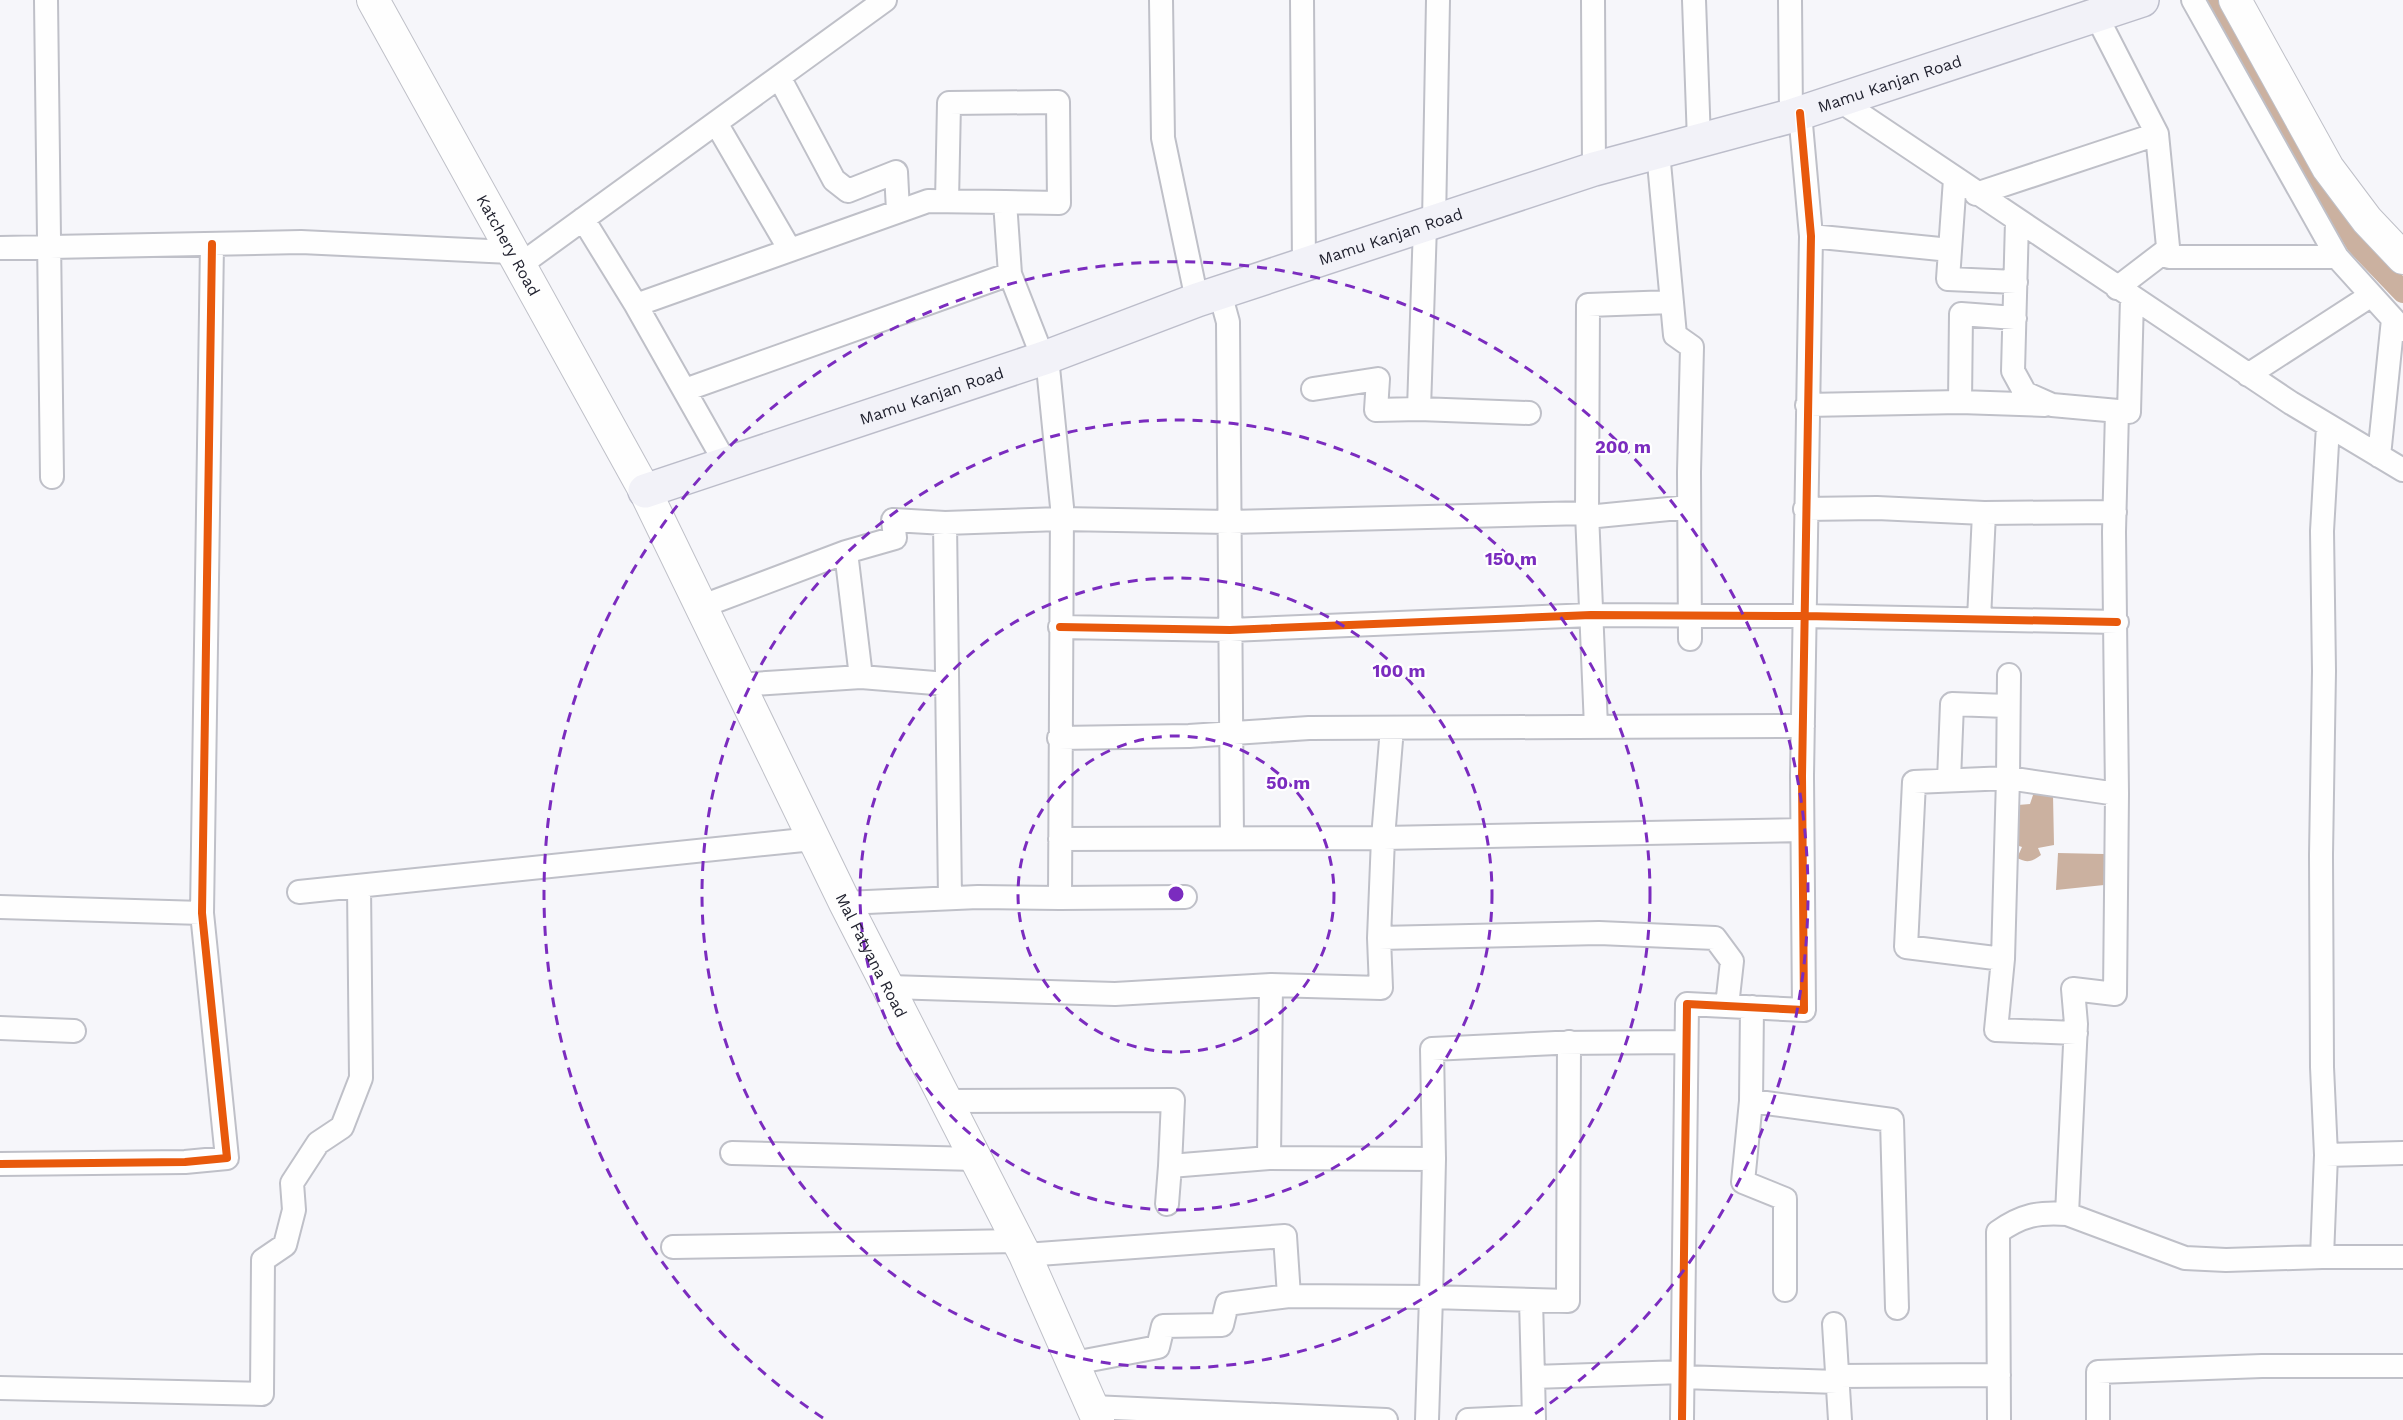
<svg xmlns="http://www.w3.org/2000/svg" width="2403" height="1420" viewBox="0 0 2403 1420" font-family="'Work Sans',sans-serif">
<rect width="100%" height="100%" fill="#f6f6fa"/>
<path fill="#cbb1a0" d="M2034 792 2053 795 2054 845 2038 848 2041 855C2032 862 2027 863 2017 858L2022 847 2007 842 2018 805 2030 804Z
M2058 853 2104 854V885L2056 890Z"/>
<g fill="none" stroke-linecap="round" stroke-linejoin="round">
<path stroke="#cbb1a0" stroke-width="22" d="M2213 0 2240 50 2357 244 2403 292"/>
<defs>
<path id="street" d="M46 0 52 477
M1161 0 1163 138 1197 300
M1302 0 1304 265
M1593 0 1594 169
M1694 0 1699 141
M1790 0 1791 116
M2193 0 2337 257 2403 330
M2096 15 2157 134 2169 257H2337
M779 77 834 180 848 191 896 172 898 211
M1839 100 2291 403 2403 470
M716 123 790 250
M1658 152 1675 335 1692 347 1689 472 1690 639
M1955 179 1948 279 2016 282
M1976 194 2157 134
M947 201 949 103 1058 102 1059 203 1005 202
M583 219 636 305 726 464
M2017 221 2013 371 2025 393 2052 405 2129 412 2132 298
M1434 222 1438 0
M1425 225 1419 409 1529 413
M1811 236 1950 250
M0 248 301 242 512 252
M520 265 885 0
M2117 288 2168 249
M1220 293 1228 322 1232 838
M636 305 928 201 1005 202 1010 274 1043 358
M1047 357 1062 507 1060 898 1185 897
M2248 375 2370 296
M1313 389 1378 379 1376 410 1419 409
M685 390 1010 274
M1960 402 1961 314 2015 318
M1807 405 1960 402 2045 405
M2117 411 2114 532 2117 794
M2328 426 2322 531 2324 671 2321 855 2322 1067 2326 1155 2403 1153
M2379 456 2393 319
M1805 509 1877 508 1984 513 1979 619
M1984 513 2115 512
M1587 517 1689 507
M945 523 950 898
M846 552 895 538 893 520 945 523 1061 519 1229 522 1587 513
M700 607 846 552 861 677
M1060 627 1230 630 1591 615 1804 616 2117 622
M2009 675 2008 778 2117 794 2115 994 2073 989 2076 1024 2067 1214 2185 1258 2226 1260 2322 1257
M737 685 861 677 947 684
M1596 727 1587 513 1588 305 1672 302
M1392 728 1383 838 1802 830
M1059 738 1189 736 1309 728 1803 726
M2008 778 2003 959 1906 947 1914 782Z
M1949 780 1952 704 2007 706
M299 892 813 839
M845 903 978 897 1060 898
M0 907 202 913
M1379 938 1599 933 1715 938 1732 961 1727 1006
M2003 959 1996 1030 2076 1033
M1271 985 1269 1158 1434 1159 1432 1049 1556 1043 1686 1042
M890 987 1115 994 1271 985 1381 988 1379 938 1383 838 1060 839
M0 1028 74 1031
M946 1101 1173 1100 1170 1166 1269 1158
M1751 1101 1752 1007
M732 1153 976 1159
M2326 1155 2322 1257H2403
M0 1164 185 1162 227 1158 202 913 212 244
M1167 1204 1170 1166
M673 1247 1017 1241
M1025 1255 1285 1236 1289 1296 1227 1304 1222 1325 1163 1326 1158 1347 1074 1363
M1785 1290V1199L1743 1182 1751 1101 1892 1120 1897 1308
M1289 1296 1431 1297 1434 1159
M1531 1300 1533 1377
M1834 1324 1840 1420
M1837 1376 1999 1375
M1682 1377 1837 1382
M0 1388 262 1394 263 1260 285 1245 294 1210 292 1183 318 1143 342 1127 361 1078 359 886
M1092 1407 1386 1420
M1427 1420 1431 1297 1568 1301 1569 1042
M1468 1420 1534 1417
M1534 1420 1533 1377 1683 1372
M1682 1420 1687 1004 1804 1010 1802 776 1811 236 1800 113
M1999 1420 1998 1232C2022 1215 2038 1212 2067 1214
M2098 1420V1372L2262 1366H2403"/>
<g id="secondary">
<path id="s1" d="M373 0 645 491 845 903 1025 1255 1098 1420"/>
<path d="M2235 0 2328 168 2367 220 2403 258"/>
</g>
<g id="primary">
<path id="s2" d="M645 491 1047 357 1197 300 1594 169 1791 116 2142 0"/>
</g>
</defs>
<use href="#street" stroke="#bfc0c8" stroke-width="26"/>
<use href="#secondary" stroke="#bfc0c8" stroke-width="34"/>
<use href="#primary" stroke="#bcbdca" stroke-width="36"/>
<use href="#street" stroke="#fefefe" stroke-width="22"/>
<use href="#secondary" stroke="#fefefe" stroke-width="32"/>
<use href="#primary" stroke="#f2f2f8" stroke-width="33"/>
<defs>
<path id="cycleway" d="M1060 627 1230 630 1591 615 1804 616 2117 622
M0 1164 185 1162 227 1158 202 913 212 244
M1682 1420 1687 1004 1804 1010 1802 776 1811 236 1800 113"/>
</defs>
<use href="#cycleway" stroke="#fff" stroke-width="11"/>
<use href="#cycleway" stroke="#e8590c" stroke-width="8"/>
</g>
<g fill="none" stroke="#7b2cbf" stroke-width="3" stroke-dasharray="10 8">
<circle cx="1176" cy="894" r="158"/>
<circle cx="1176" cy="894" r="316"/>
<circle cx="1176" cy="894" r="474"/>
<path d="M823 1418A632 632 0 1 1 1529 1418"/>
</g>
<g text-anchor="middle" stroke-width="4.5" stroke-linejoin="round" paint-order="stroke">
<g font-size="16" fill="#222330" stroke="#fff">
<text dy="6" stroke="none"><textPath href="#s2" startOffset="1310">Mamu Kanjan Road</textPath></text>
<text dy="6" stroke="none"><textPath href="#s2" startOffset="788">Mamu Kanjan Road</textPath></text>
<text dy="6" stroke="none"><textPath href="#s1" startOffset="280">Katchery Road</textPath></text>
<text dy="6" stroke="none"><textPath href="#s2" startOffset="302">Mamu Kanjan Road</textPath></text>
<text dy="6" stroke="none"><textPath href="#s1" startOffset="1078">Mal Fatyana Road</textPath></text>
</g>
</g>
<circle cx="1176" cy="894" r="9" fill="#7b2cbf" stroke="#fff" stroke-width="3"/>
<g font-size="18" text-anchor="middle" font-weight="bold" fill="#7b2cbf" stroke="#fff" stroke-width="4.5" stroke-linejoin="round" paint-order="stroke">
<text x="1623" y="453">200 m</text>
<text x="1511" y="565">150 m</text>
<text x="1399" y="677">100 m</text>
<text x="1288" y="789">50 m</text>
</g>
</svg>
